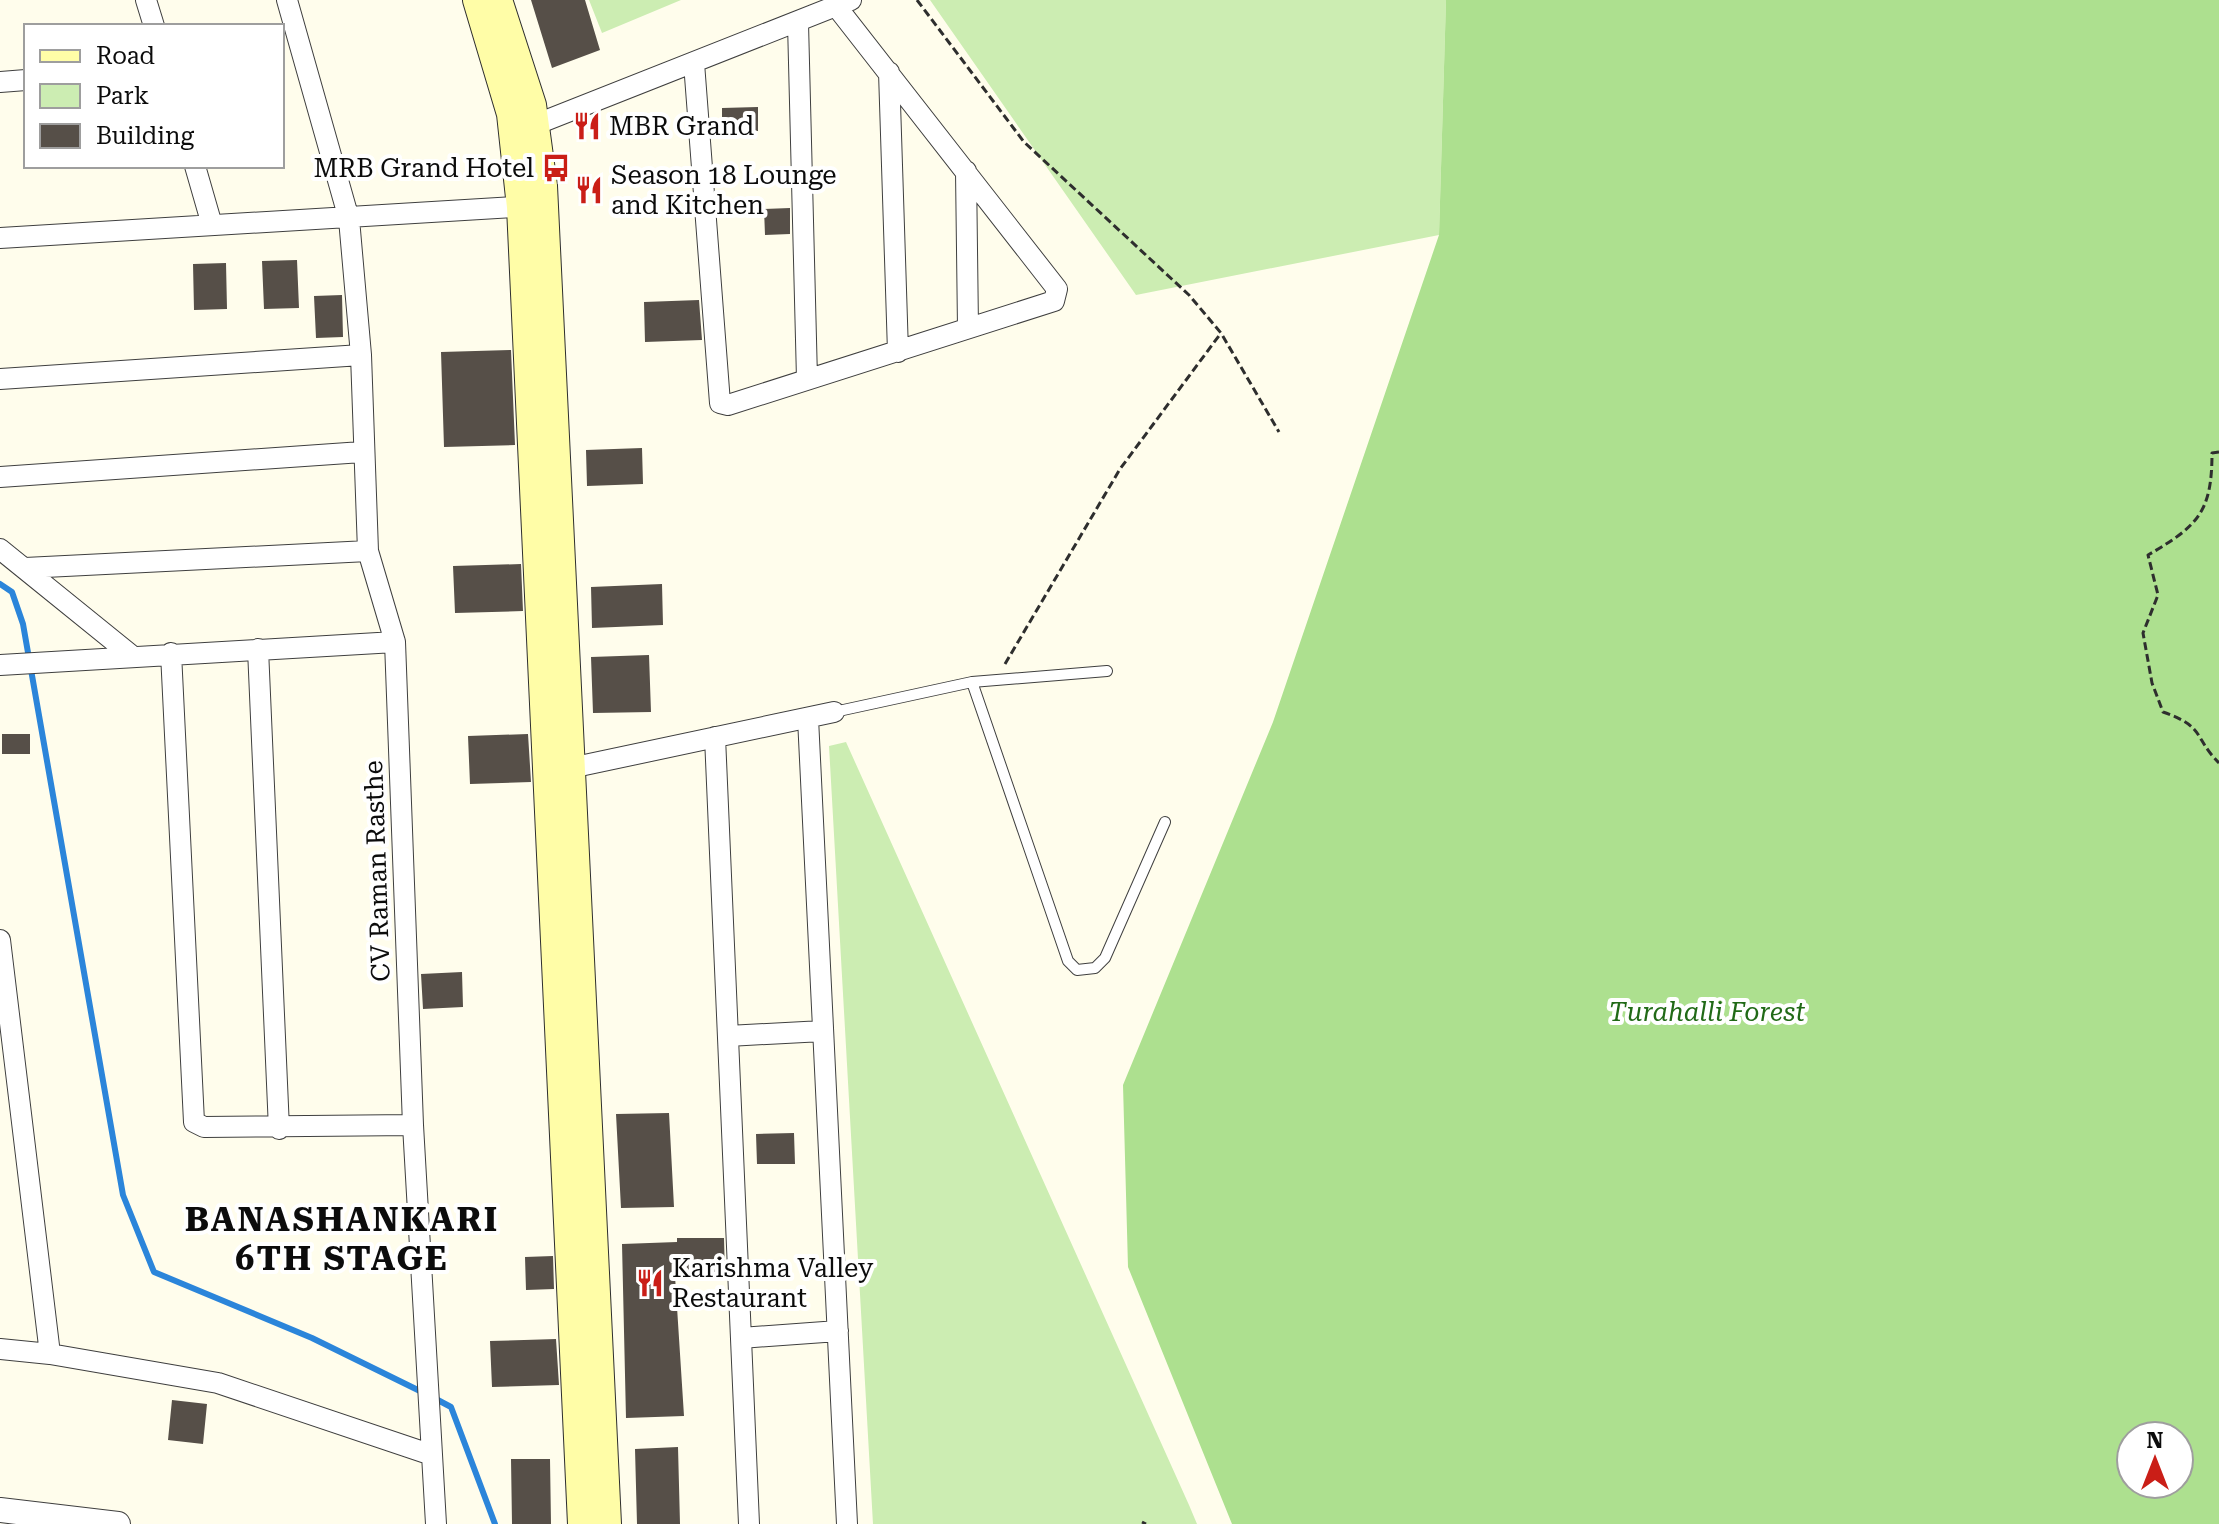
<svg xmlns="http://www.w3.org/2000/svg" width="2219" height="1524" viewBox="0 0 2219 1524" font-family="'Roboto Serif',serif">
<rect width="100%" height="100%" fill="#fffdec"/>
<path fill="#ccedb2" d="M589 0H681L602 33Z
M930 0H1446L1439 235 1136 295Z
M846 742 1189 1505 1197 1524H873L829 746Z"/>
<path fill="#ade08f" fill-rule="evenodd" d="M1446 0H2219V1524H1232L1128 1267 1123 1085 1273 722 1439 235ZM2131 1436H2179V1484H2131Z"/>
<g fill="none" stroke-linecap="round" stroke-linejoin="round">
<path stroke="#2b85da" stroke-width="6" d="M0 584 12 592 23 624 123 1195 154 1272 312 1338 424 1393
M434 1398 451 1407 495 1524"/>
</g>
<path fill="#564f48" d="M531 0H585L600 50 552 68Z
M758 107V131L722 132V108Z
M790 208V234L765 235 764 209Z
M297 260 299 308 264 309 262 261Z
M226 263 227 309 194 310 193 264Z
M342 295 343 337 316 338 314 296Z
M699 300 702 340 645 342 644 302Z
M511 350 515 445 444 447 441 352Z
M642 448 643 484 587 486 586 450Z
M521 564 523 611 455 613 453 566Z
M662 584 663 625 592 628 591 587Z
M649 655 651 712 593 713 591 657Z
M2 734H30V754H2Z
M528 734 531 782 470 784 468 736Z
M462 972 463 1007 423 1009 421 974Z
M669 1113 674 1207 621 1208 616 1114Z
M794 1133 795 1164H757L756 1134Z
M677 1238H724L725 1275 675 1276 684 1416 626 1418 622 1244 677 1242Z
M553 1256 554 1289 526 1290 525 1257Z
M556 1339 559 1385 492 1387 490 1341Z
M172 1400 207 1404 203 1444 168 1440Z
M678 1447 680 1524H637L635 1449Z
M511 1459H550L551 1524H512Z"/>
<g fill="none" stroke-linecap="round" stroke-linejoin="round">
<defs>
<path id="service" d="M972 682 1068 961 1077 970 1095 968 1105 958 1165 822
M834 712 972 682 1107 671"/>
<path id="minor" d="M146 0 154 26
M287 0 349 219 361 355 368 551 395 642 413 1125 436 1524
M798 23 807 379
M694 63 720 403 728 405 1054 301 1057 289 836 6
M889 72 898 352
M0 82 26 80
M537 124 851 0
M195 166 212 225
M966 171 968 328
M0 238 531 206
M0 379 361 355
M0 477 362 452
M0 549 131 655
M25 568 368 551
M258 649 279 1129
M171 653 194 1122 204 1127 413 1125
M0 665 395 642
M808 718 847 1524
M715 737 749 1524
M561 770 834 712
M0 940 50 1354
M728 1036 823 1031
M741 1338 838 1331
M0 1349 50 1354 218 1383 432 1455"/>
<path id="tertiary" d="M0 1510 118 1524"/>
<path id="secondary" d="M477 0 511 114 521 207 582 1524
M498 0 532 105 543 186 607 1524"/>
</defs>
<use href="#service" stroke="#3f3f3f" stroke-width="12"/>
<use href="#minor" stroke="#3f3f3f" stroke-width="22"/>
<use href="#tertiary" stroke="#3f3f3f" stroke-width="26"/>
<use href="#secondary" stroke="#2e2e2e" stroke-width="30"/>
<path stroke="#2e2e2e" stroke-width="3" stroke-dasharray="8 4" stroke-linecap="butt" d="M917 0 1024 142 1189 295 1221 333 1279 432
M2219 452 2212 453C2212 512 2198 526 2148 555L2158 595 2143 633 2152 683 2163 712C2206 727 2193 737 2219 763
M1005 664 1120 469 1221 333
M1142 1522 1146 1524"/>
<use href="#service" stroke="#fff" stroke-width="10"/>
<use href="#minor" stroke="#fff" stroke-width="20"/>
<use href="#tertiary" stroke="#fff" stroke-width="24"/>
<use href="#secondary" stroke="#fffda7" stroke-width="28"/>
</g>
<defs>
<symbol id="restaurant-bare" viewBox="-9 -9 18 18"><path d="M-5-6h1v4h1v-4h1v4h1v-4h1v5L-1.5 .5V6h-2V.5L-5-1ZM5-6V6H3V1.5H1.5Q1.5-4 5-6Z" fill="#ca1e17" stroke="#fff" stroke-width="2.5" paint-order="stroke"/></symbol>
<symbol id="bus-bare" viewBox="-9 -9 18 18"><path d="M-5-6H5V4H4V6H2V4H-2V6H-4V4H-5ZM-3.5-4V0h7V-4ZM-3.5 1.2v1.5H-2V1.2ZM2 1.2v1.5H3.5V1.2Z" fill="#ca1e17" stroke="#fff" stroke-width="2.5" paint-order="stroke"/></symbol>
</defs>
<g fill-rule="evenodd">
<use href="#restaurant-bare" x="567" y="106" width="40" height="40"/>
<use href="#bus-bare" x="536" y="148" width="40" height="40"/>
<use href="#restaurant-bare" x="569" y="170" width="40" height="40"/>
<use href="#restaurant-bare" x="630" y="1263" width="40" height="40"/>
</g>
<g text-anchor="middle" stroke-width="8" stroke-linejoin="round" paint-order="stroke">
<g font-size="26" fill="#0c0c0c" stroke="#fff" text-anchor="start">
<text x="609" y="135">MBR Grand</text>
<text x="534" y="177" text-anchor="end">MRB Grand Hotel</text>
<text x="611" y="184">Season 18 Lounge<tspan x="611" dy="30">and Kitchen</tspan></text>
<text x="672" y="1277">Karishma Valley<tspan x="672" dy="30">Restaurant</tspan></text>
</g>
<g font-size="26" fill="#0c0c0c" stroke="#fff">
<text transform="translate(377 871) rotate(-92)" y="9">CV Raman Rasthe</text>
</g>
<g font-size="26" font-style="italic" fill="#216a17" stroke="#fff">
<text x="1707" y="1021">Turahalli Forest</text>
</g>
<g font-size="34" font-weight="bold" letter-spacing="2" fill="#0c0c0c" stroke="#fff">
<text x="342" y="1231">BANASHANKARI<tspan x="342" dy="39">6TH STAGE</tspan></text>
</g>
</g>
<rect x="24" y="24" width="260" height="144" fill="#ffffff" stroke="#9e9e9e" stroke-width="2"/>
<rect x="40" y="50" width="40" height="12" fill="#fffda7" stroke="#9e9e9e" stroke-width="2"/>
<text x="96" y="64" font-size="24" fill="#0c0c0c">Road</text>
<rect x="40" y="84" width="40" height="24" fill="#ccedb2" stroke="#9e9e9e" stroke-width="2"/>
<text x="96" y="104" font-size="24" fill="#0c0c0c">Park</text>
<rect x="40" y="124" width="40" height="24" fill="#564f48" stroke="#9e9e9e" stroke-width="2"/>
<text x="96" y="144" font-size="24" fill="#0c0c0c">Building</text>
<g transform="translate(2155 1460)"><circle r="38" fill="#ffffff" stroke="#9e9e9e" stroke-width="2"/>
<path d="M0-6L14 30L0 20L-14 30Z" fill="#ca1e17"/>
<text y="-12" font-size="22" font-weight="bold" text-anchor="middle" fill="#0c0c0c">N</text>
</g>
</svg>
